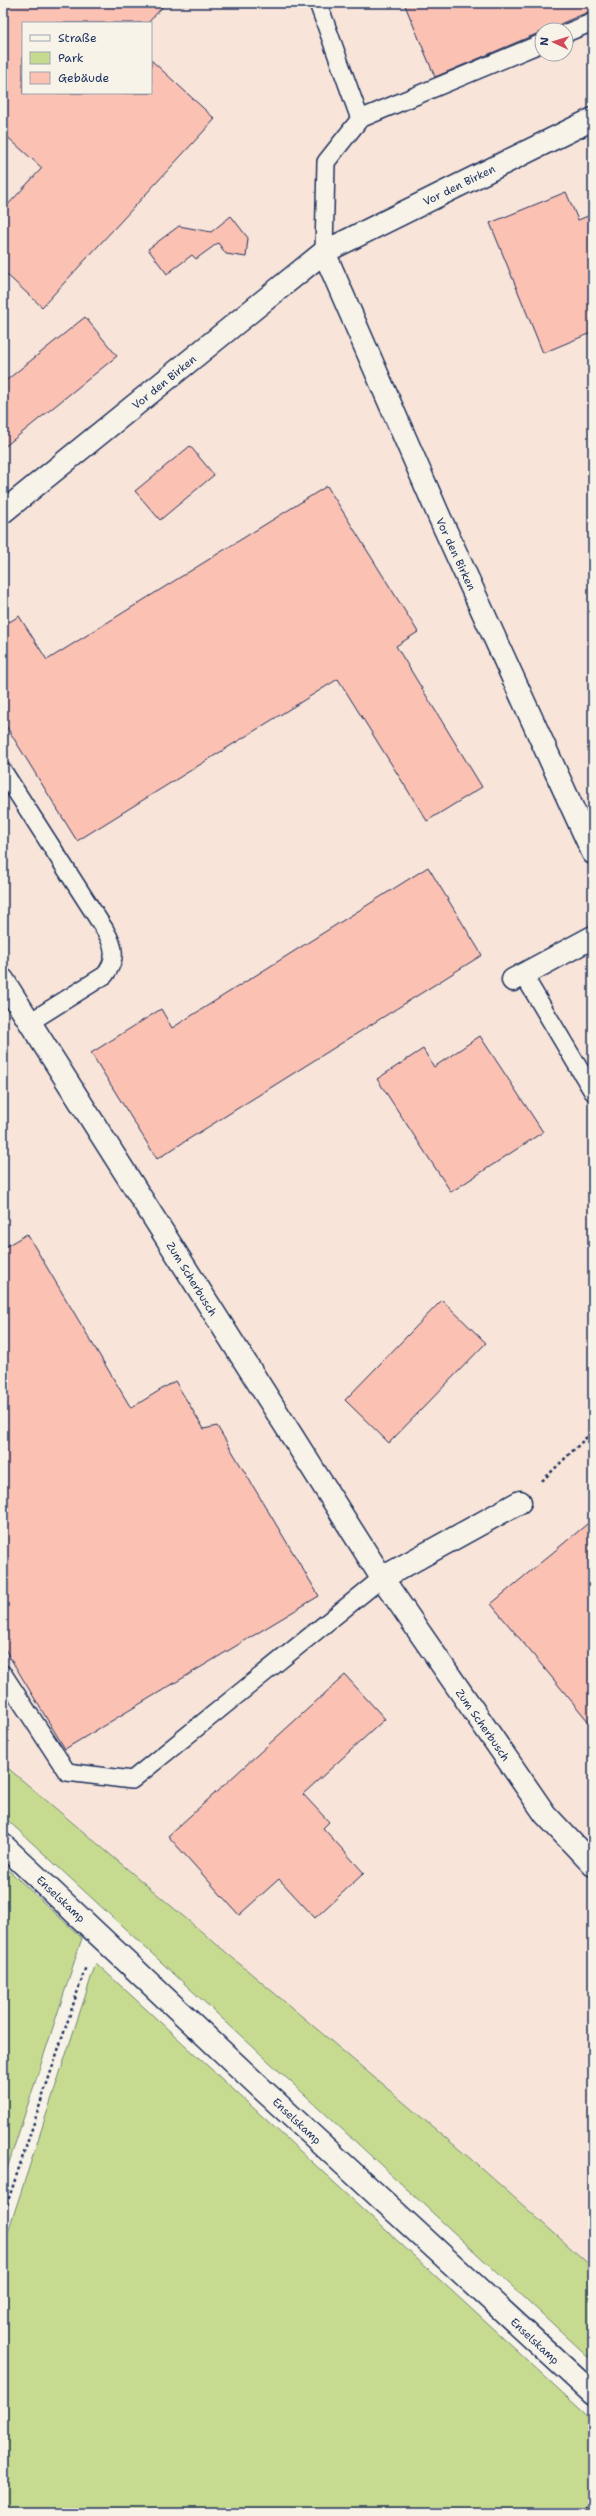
<svg xmlns="http://www.w3.org/2000/svg" width="596" height="2516" viewBox="0 0 596 2516" font-family="'Shantell Sans',sans-serif">
<rect width="100%" height="100%" fill="#f7f3e8"/>
<filter id="ink" filterUnits="userSpaceOnUse"><feTurbulence type="fractalNoise" baseFrequency=".025" numOctaves="2"/><feDisplacementMap in="SourceGraphic" scale="8" xChannelSelector="R" yChannelSelector="G"/><feConvolveMatrix kernelMatrix="1 2 1 2 8 2 1 2 1" color-interpolation-filters="sRGB"/></filter>
<g filter="url(#ink)">
<path fill="#f8e4d8" fill-rule="evenodd" d="M3 3H593V2268L479 2166 3 1764ZM23 23H151V93H23ZM542 30H566V54H542Z"/>
<path fill="#c7db90" stroke="#718577" d="M3 1764 479 2166 593 2268V2361L3 1816Z
M3 1865 82 1938 3 2181Z
M96 1963 593 2421V2513H3V2247Z"/>
<path fill="#fbc1b3" stroke="#1b2f5e" d="M3 3H166L148 23H23V93H151V60L215 119 42 307 3 271V210L42 168 3 133Z
M404 3H593V10L435 77Z
M566 192 578 220 593 214V332L543 353 490 223Z
M231 216 248 238 246 257 226 254 218 243 196 259 192 255 167 274 148 249 179 226 211 232Z
M85 317 117 356 3 448V383Z
M190 446 214 475 160 520 135 491Z
M327 486 418 632 396 646 482 787 427 821 338 679 77 841 3 721V626L19 616 47 660Z
M428 867 482 955 157 1159 91 1053 161 1009 172 1028Z
M480 1036 543 1132 451 1192 377 1079 423 1049 434 1067Z
M27 1234 131 1408 175 1381 204 1429 217 1426 319 1596 65 1749 3 1646V1248Z
M442 1300 486 1343 389 1443 345 1400Z
M593 1519V1727L491 1604Z
M345 1675 385 1719 303 1794 329 1822 323 1828 364 1873 315 1918 279 1879 239 1915 168 1836Z"/>
<g fill="none" stroke-linecap="round" stroke-linejoin="round">
<defs>
<path id="service" d="M318 3 360 119
M566 33 593 22
M324 252 326 162 360 119 542 43
M3 771 105 930C115 947 117 959 105 975L30 1022
M523 974 593 1092
M3 1674 67 1772 132 1780 382 1578"/>
<path id="minor" d="M324 252 439 516 593 853
M3 512 324 252 593 119
M3 980 382 1578 545 1814 593 1865
M513 980 593 937
M382 1578 520 1502"/>
<path id="secondary" d="M3 1845 263 2090 593 2394"/>
</defs>
<use href="#service" stroke="#1b2f5e" stroke-width="20"/>
<use href="#minor" stroke="#1b2f5e" stroke-width="25"/>
<use href="#secondary" stroke="#1b2f5e" stroke-width="25"/>
<path stroke="#1b2f5e" stroke-width="2.5" stroke-dasharray="3 3" stroke-linecap="butt" d="M542 1481 593 1431
M3 2216 86 1966
M581 2513 593 2499"/>
<use href="#service" stroke="#f7f3e8" stroke-width="17"/>
<use href="#minor" stroke="#f7f3e8" stroke-width="22"/>
<use href="#secondary" stroke="#f7f3e8" stroke-width="22"/>
</g>
</g>
<g text-anchor="middle" stroke-width="4" stroke-linejoin="round" paint-order="stroke">
<g font-size="11" fill="#1b2f5e" stroke="#f7f3e8">
<text transform="translate(459 185) rotate(-26)" y="4">Vor den Birken</text>
<text transform="translate(164 382) rotate(-39)" y="4">Vor den Birken</text>
<text transform="translate(456 554) rotate(65)" y="4">Vor den Birken</text>
<text transform="translate(192 1279) rotate(58)" y="4">Zum Scherbusch</text>
<text transform="translate(483 1725) rotate(55)" y="4">Zum Scherbusch</text>
<text transform="translate(61 1899) rotate(43)" y="4">Enselskamp</text>
<text transform="translate(297 2121) rotate(43)" y="4">Enselskamp</text>
<text transform="translate(535 2341) rotate(43)" y="4">Enselskamp</text>
</g>
</g>
<rect width="596" height="2516" fill="none" stroke="#f7f3e8" stroke-width="16"/>
<rect x="8" y="8" width="580" height="2500" fill="none" stroke="#1b2f5e" stroke-width="1.5" filter="url(#ink)"/>
<rect x="22" y="22" width="130" height="72" fill="#f7f3e8" stroke="#9fa5b1"/>
<rect x="30" y="35" width="20" height="6" fill="#f7f3e8" stroke="#9fa5b1"/>
<text x="58" y="42" font-size="12" fill="#1b2f5e">Straße</text>
<rect x="30" y="52" width="20" height="12" fill="#c7db90" stroke="#9fa5b1"/>
<text x="58" y="62" font-size="12" fill="#1b2f5e">Park</text>
<rect x="30" y="72" width="20" height="12" fill="#fbc1b3" stroke="#9fa5b1"/>
<text x="58" y="82" font-size="12" fill="#1b2f5e">Gebäude</text>
<g transform="translate(554 42) rotate(274)"><circle r="19" fill="#f7f3e8" stroke="#9fa5b1"/>
<path d="M0-3L7 15L0 10L-7 15Z" fill="#d1495b"/>
<text y="-6" font-size="11" font-weight="bold" text-anchor="middle" fill="#1b2f5e">N</text>
</g>
</svg>
